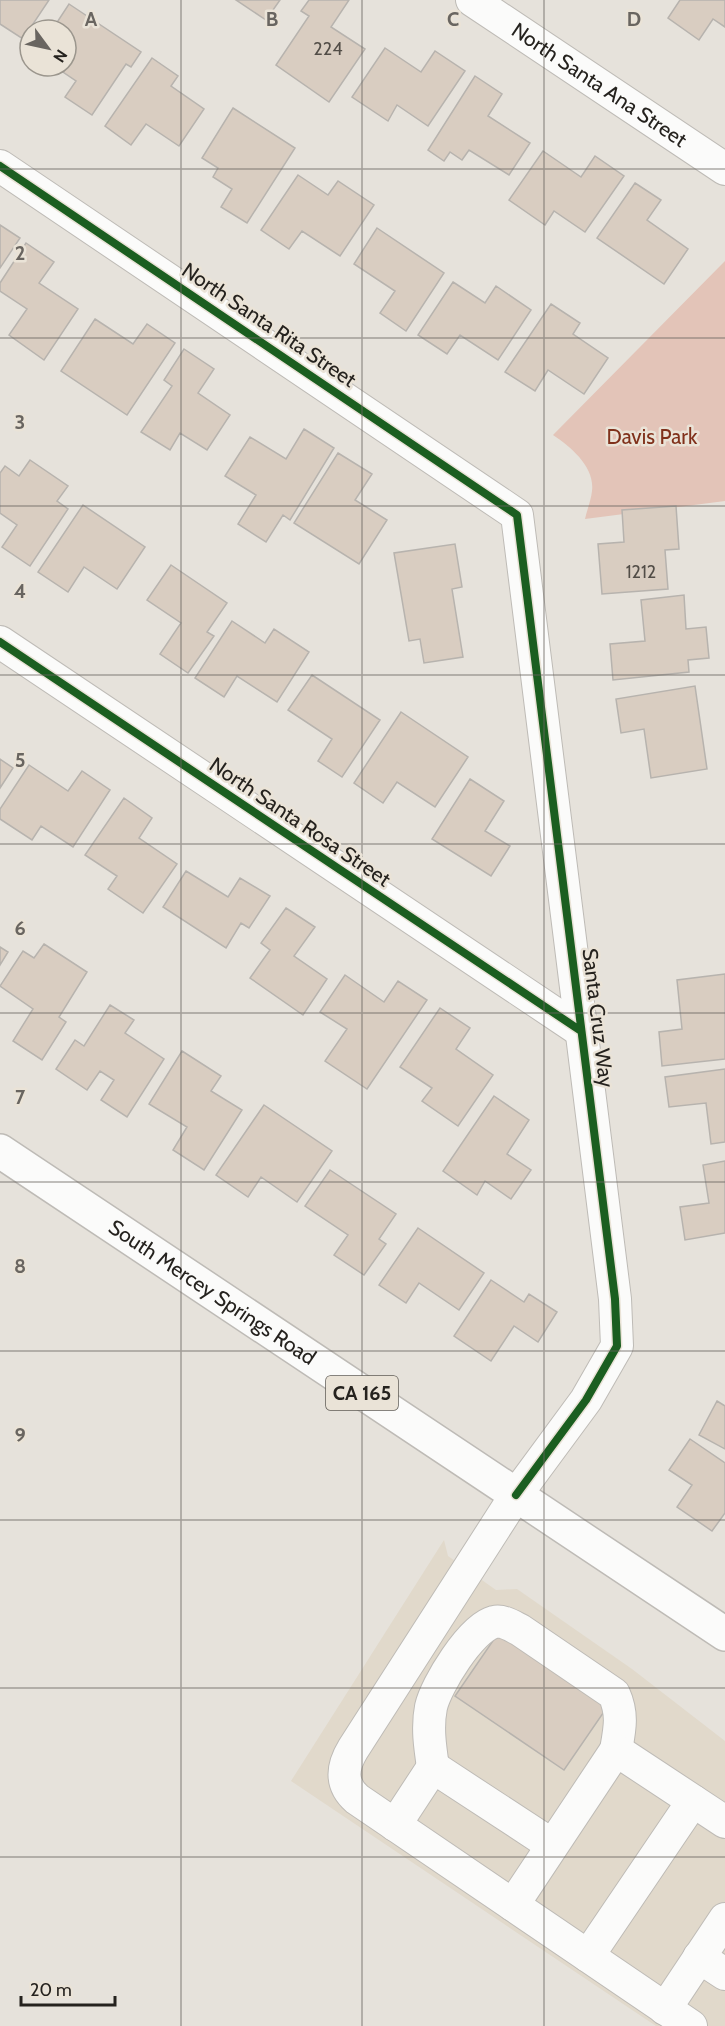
<svg xmlns="http://www.w3.org/2000/svg" width="725" height="2026" viewBox="0 0 725 2026" font-family="Cabin,sans-serif">
<rect width="100%" height="100%" fill="#e6e2db"/>
<path fill="#e1d9cb" d="M444 1540 448 1556 496 1590 517 1589 632 1669 725 1741V2026H656L291 1781Z"/>
<path fill="#e3c4b8" d="M725 261V501L585 519C587 510 591 500 592 491 595 467 571 447 553 435Z"/>
<path fill="#d9cdc1" stroke="#b7b3ae" stroke-width="1.5" d="M0 0H49L23 39 0 24Z
M236 0H280L266 20Z
M309 0H349L331 27 365 49 329 102 276 65 309 16 301 11Z
M680 0H725V27L713 19 699 40 668 18Z
M69 4 141 52 131 67 126 64 92 115 65 97 76 81 54 66H66V30H52Z
M385 48 421 72 435 51 465 71 428 126 397 105 388 121 352 97Z
M152 58 178 76 171 86 204 109 179 146 146 124 131 145 105 126Z
M475 76 502 94 488 116 530 143 509 175 469 150 462 160 450 152 444 161 428 150Z
M233 108 295 148 247 223 221 207 232 189 213 177 218 168 202 158Z
M543 151 581 177 595 156 624 176 585 232 554 211 545 225 509 200Z
M298 175 328 195 338 181 374 205 340 256 302 231 289 249 261 230Z
M635 183 661 200 647 220 688 249 664 284 597 238Z
M0 225 20 238 0 268Z
M377 228 444 273 406 331 380 313 395 291 354 264Z
M26 243 54 262 39 283 78 309 44 360 9 335 27 309 0 291V283Z
M453 282 485 303 496 286 531 310 498 360 460 335 447 354 418 335Z
M551 304 580 323 573 334 608 358 584 394 548 370 535 391 505 372Z
M95 319 133 344 147 324 175 343 127 415 61 371Z
M184 349 214 369 198 393 230 415 207 450 180 433 170 450 141 432 172 386 164 380Z
M304 429 334 448 290 520 283 515 266 542 238 524 256 495 225 476 250 437 286 459Z
M338 453 372 474 355 500 387 520 359 564 294 523Z
M30 460 68 486 57 501 68 509 30 566 2 547 17 525 0 513V473L5 466 19 476Z
M83 505 145 547 117 589 84 567 68 592 38 572Z
M676 506 679 549 665 550 668 589 602 594 598 544 624 542 622 510Z
M455 544 462 587 452 589 463 657 424 663 420 639 409 641 394 553Z
M171 565 227 603 207 632 214 636 188 673 160 654 181 623 147 600Z
M684 595 686 629 706 627 709 658 688 660 689 672 613 680 610 644 645 641 641 600Z
M232 621 265 643 274 629 309 652 277 702 237 676 224 697 195 678Z
M312 675 380 720 342 777 318 761 332 739 288 710Z
M695 686 707 769 651 778 644 729 621 733 616 699Z
M401 712 468 757 435 807 397 782 383 803 354 783Z
M0 759 13 768 0 788Z
M29 765 68 791 82 771 110 790 73 847 41 826 32 840 0 819V809Z
M470 779 504 801 485 831 510 846 491 876 432 839Z
M124 798 152 818 139 838 177 864 143 913 108 889 117 876 85 855Z
M186 871 228 897 240 878 270 896 249 928 241 923 226 948 163 907Z
M286 908 315 927 294 956 327 979 303 1015 250 978 270 950 261 943Z
M44 944 87 972 59 1017 66 1022 42 1060 13 1041 33 1009 0 986 23 951 34 958Z
M0 947 8 952 0 965Z
M725 974V1059L662 1066 659 1032 682 1029 677 980Z
M345 975 384 1002 398 981 427 1000 367 1089 325 1061 347 1029 320 1012Z
M110 1005 134 1020 125 1033 164 1059 127 1117 101 1100 114 1080 100 1071 87 1090 56 1069 75 1040 84 1046Z
M440 1008 470 1028 456 1049 493 1075 458 1126 422 1101 432 1088 400 1067Z
M182 1051 221 1076 211 1091 242 1110 204 1170 173 1150 187 1127 149 1104Z
M725 1069V1142L711 1144 706 1103 669 1107 665 1077Z
M494 1096 529 1120 507 1154 531 1170 511 1199 485 1181 477 1195 443 1171Z
M264 1105 332 1151 297 1202 261 1177 248 1197 216 1175Z
M725 1161V1233L685 1240 680 1207 709 1203 703 1165Z
M330 1170 396 1214 379 1239 386 1244 364 1275 334 1255 348 1235 305 1206Z
M418 1228 484 1273 459 1310 419 1283 406 1303 379 1285Z
M491 1280 524 1302 529 1294 557 1312 538 1342 514 1326 491 1361 454 1336Z
M717 1401 725 1406V1449L699 1435Z
M690 1439 725 1463V1513L712 1531 677 1507 692 1485 669 1470Z
M501 1629 610 1703 564 1770 455 1696Z"/>
<g fill="none" stroke-linecap="round" stroke-linejoin="round">
<defs>
<g id="minor">
<path id="s1" d="M472 0 725 169"/>
<path d="M0 166 517 515 615 1299 617 1346 586 1400 516 1495 353 1749C342 1767 340 1784 357 1799L691 2026"/>
<path d="M0 642 581 1031"/>
<path d="M433 1767C430 1747 427 1727 431 1707 436 1685 471 1628 494 1622 503 1620 512 1626 520 1630L614 1694C623 1714 620 1728 616 1750"/>
<path d="M395 1825 433 1767 552 1845"/>
<path d="M513 1905 616 1750 725 1822"/>
<path d="M588 1956 693 1801"/>
<path d="M699 1957 725 1974"/>
<path d="M665 2009 725 1919"/>
</g>
<g id="major">
<path id="s2" d="M0 1151 725 1634"/>
</g>
</defs>
<use href="#minor" stroke="#bebbb6" stroke-width="34"/>
<use href="#major" stroke="#bebbb6" stroke-width="36"/>
<use href="#minor" stroke="#fbfbfa" stroke-width="32"/>
<use href="#major" stroke="#fbfbfa" stroke-width="33"/>
<defs>
<path id="cycleway" d="M0 166 517 515 615 1299 617 1346 586 1400 516 1495
M0 642 581 1031"/>
</defs>
<use href="#cycleway" stroke="#eae3d7" stroke-width="11"/>
<use href="#cycleway" stroke="#1b5e20" stroke-width="8"/>
</g>
<path fill="none" stroke="#696560" stroke-width="1.5" stroke-opacity="0.55" d="M181 0V2026M362 0V2026M544 0V2026M0 169H725M0 338H725M0 506H725M0 675H725M0 844H725M0 1013H725M0 1182H725M0 1351H725M0 1520H725M0 1688H725M0 1857H725"/>
<g text-anchor="middle" stroke-width="5" stroke-linejoin="round" paint-order="stroke">
<g font-size="18" fill="#524d47">
<text x="328" y="55">224</text>
<text x="641" y="578">1212</text>
</g>
<rect fill="#eae3d7" stroke="#605c56" stroke-width="1.5" x="326" y="1376" width="72" height="34" rx="4.5"/>
<g font-size="20" font-weight="bold" fill="#25221e">
<text x="362" y="1400">CA 165</text>
</g>
<g font-size="21" fill="#25221e" stroke="#eae3d7">
<text dy="7" stroke="none"><textPath href="#s1" startOffset="153">North Santa Ana Street</textPath></text>
<text transform="translate(269 325) rotate(34)" y="7">North Santa Rita Street</text>
<text transform="translate(300 822) rotate(34)" y="7">North Santa Rosa Street</text>
<text transform="translate(598 1018) rotate(83)" y="7">Santa Cruz Way</text>
<text dy="7" stroke="none"><textPath href="#s2" startOffset="255">South Mercey Springs Road</textPath></text>
</g>
<g font-size="21" fill="#80311b" stroke="#eae3d7">
<text x="652" y="444">Davis Park</text>
</g>
</g>
<g font-size="20" text-anchor="middle" font-weight="bold" fill="#696560" stroke="#eae3d7" stroke-width="5" stroke-linejoin="round" paint-order="stroke">
<text x="91" y="26">A</text>
<text x="272" y="26">B</text>
<text x="453" y="26">C</text>
<text x="634" y="26">D</text>
<text x="20" y="260">2</text>
<text x="20" y="429">3</text>
<text x="20" y="598">4</text>
<text x="20" y="767">5</text>
<text x="20" y="935">6</text>
<text x="20" y="1104">7</text>
<text x="20" y="1273">8</text>
<text x="20" y="1442">9</text>
</g>
<g transform="translate(48 48) rotate(123)"><circle r="28" fill="#eae3d7" stroke="#9b968d" stroke-width="1.5"/>
<path d="M0-4.5L10 22L0 15L-10 22Z" fill="#696560"/>
<text y="-9" font-size="16" font-weight="bold" text-anchor="middle" fill="#25221e">N</text>
</g>
<path d="M21 1996v9h94v-9" fill="none" stroke="#25221e" stroke-width="3"/>
<text x="30" y="1996" font-size="18" fill="#25221e" stroke="#eae3d7" stroke-width="4.5" paint-order="stroke">20 m</text>
</svg>
